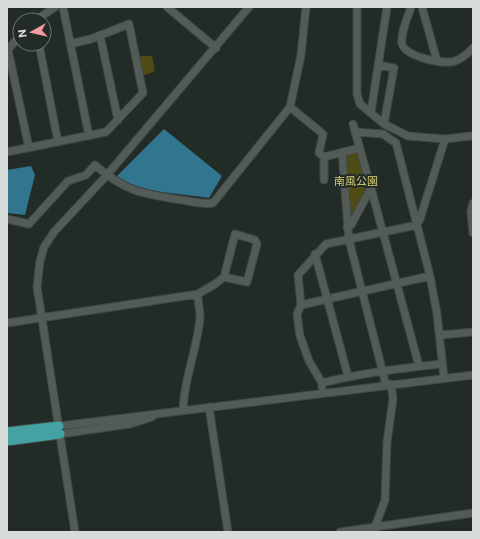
<svg xmlns="http://www.w3.org/2000/svg" width="480" height="539" viewBox="0 0 480 539" font-family="Commissioner,'Noto Sans JP',sans-serif">
<rect width="100%" height="100%" fill="#232b27"/>
<path fill="#4e4b15" d="M135 56H152L155 71 140 77Z
M359 148 371 188 351 225 342 152Z"/>
<path fill="#32758f" d="M164 129 222 176 209 198C180 193 141 194 117 176Z
M31 166 35 175 25 215 7 213V170Z"/>
<g fill="none" stroke-linecap="round" stroke-linejoin="round">
<defs>
<path id="minor" d="M63 7 89 136
M167 7 216 48
M357 7V94L360 104 384 124 408 136 445 139 471 136
M411 7C408 17 400 34 402 44 406 57 444 65 455 61 462 59 468 53 473 48
M422 7 437 61
M36 20 55 7
M100 35 118 120
M39 44 58 142
M8 50 29 148
M7 51 20 35
M378 65 394 68 384 124
M290 107 323 134 319 153 324 157 359 148
M371 112 387 7
M355 132 383 134 396 143 430 276 437 314 444 378
M7 152 106 132 143 93 129 24 91 39 70 44
M342 152 349 240 386 385
M324 157V180
M371 188 419 366
M473 203 471 212 473 233
M7 219 29 224 68 181 86 175 95 165C126 192 143 194 182 200 191 201 204 205 213 203L290 107 301 55 306 7
M347 227 351 225 371 188 353 124
M315 254 348 376
M301 305 430 276
M7 323 198 294 215 284 224 277 247 282 257 244 255 240 235 234 224 277
M440 335 473 332
M322 383 309 361 300 336 297 314 301 305 298 275 326 244 417 225 420 219 445 139
M322 387V383C361 373 401 368 442 364
M209 407 228 532
M183 410C184 378 197 350 200 318 200 310 198 302 198 294
M59 426 473 375
M60 434 130 424 152 417
M75 532 37 287 40 261 44 247 54 232 107 175 249 7
M340 532 473 513
M376 532 375 527 385 500 387 442 393 399 391 384"/>
<path id="major" d="M7 432 59 426
M7 441 60 434"/>
</defs>
<use href="#minor" stroke="#414744" stroke-width="9"/>
<use href="#major" stroke="#414744" stroke-width="11"/>
<use href="#minor" stroke="#535b57" stroke-width="7"/>
<use href="#major" stroke="#45a2a2" stroke-width="9"/>
</g>
<g text-anchor="middle" stroke-width="4" stroke-linejoin="round" paint-order="stroke">
<g font-size="11" fill="#d2cc76" stroke="#232b27">
<text x="356" y="185">南風公園</text>
</g>
</g>
<rect width="480" height="539" fill="none" stroke="#d7dbd9" stroke-width="16"/>
<g transform="translate(32 32) rotate(262)"><circle r="19" fill="#232b27" stroke="#6b716e"/>
<path d="M0-3L7 15L0 10L-7 15Z" fill="#f49aa2"/>
<text y="-6" font-size="11" font-weight="bold" text-anchor="middle" fill="#d7dbd9">N</text>
</g>
</svg>
